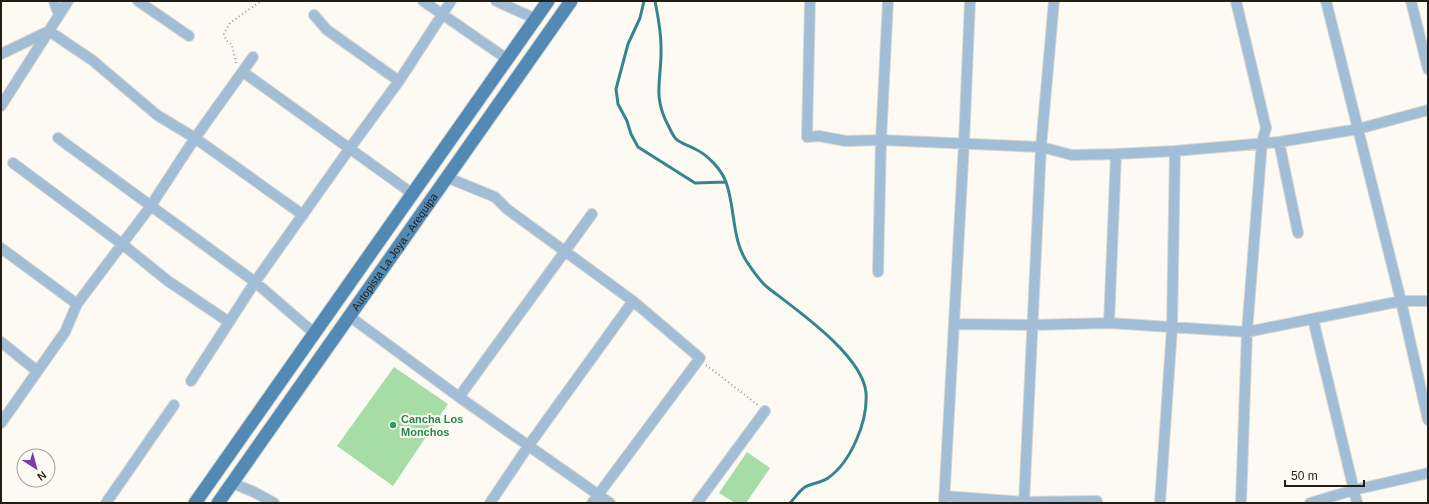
<svg xmlns="http://www.w3.org/2000/svg" width="1429" height="504" viewBox="0 0 1429 504" font-family="Helvetica,sans-serif">
<rect width="100%" height="100%" fill="#fdfaf4"/>
<path fill="#a6dda7" d="M394 367 448 404 393 486 337 446Z
M747 452 770 468 746 503H735L719 493Z"/>
<g fill="none" stroke-linecap="round" stroke-linejoin="round">
<path stroke="#34868e" stroke-width="3" d="M644 1 640 18 628 44 616 89 618 104 627 121 631 134 638 147 695 183 726 182
M655 1C658 16 661 31 661 47 662 79 652 95 668 125 670 129 673 136 676 139 680 143 690 146 695 149 708 155 721 169 726 182 736 210 731 241 749 265 754 272 760 281 767 287 795 309 863 355 866 393 868 421 851 462 828 478 821 483 812 483 805 487 799 491 795 498 790 503"/>
<defs>
<path id="minor" d="M54 1 59 15
M138 1 189 36
M423 1 507 59
M496 1 536 19
M810 1 807 137 819 136 846 141 881 140 1041 147 1072 155 1116 154 1175 151 1279 142 1358 129 1428 110
M1236 1 1266 128 1262 142 1247 332 1241 503
M1326 1 1401 301 1428 420
M1411 1 1428 69
M314 15 327 30 399 81
M1 54 49 31 92 60 157 115 195 138 303 215
M243 72 413 194
M1 106 68 1
M58 138 255 282 314 333
M1279 142 1298 233
M13 163 122 244 168 281 229 322
M446 177 495 197 507 209 633 301 700 358 592 503
M1 248 77 304
M878 272 881 140 888 1
M349 316 459 397 610 503
M1313 319 1357 503
M1109 323 1116 154
M954 324 1034 325 1109 323 1247 332 1401 301H1428
M1 342 37 371
M191 381 255 282 350 148 399 81 451 1
M459 397 592 214
M1 423 65 332 77 304 150 207 195 138 253 57
M232 483 254 492 274 503
M944 496 1024 502 1097 501
M106 503 174 405
M490 503 529 445 633 301
M697 503 765 411
M944 503 964 143 970 1
M1024 503 1041 147 1054 1
M1160 503 1172 328 1175 151
M1310 503 1354 490 1428 473"/>
<g id="major">
<path d="M195 503 548 1"/>
<path id="s1" d="M218 503 571 1"/>
</g>
</defs>
<use href="#minor" stroke="#dad7d0" stroke-width="12"/>
<use href="#major" stroke="#dad7d0" stroke-width="15"/>
<path stroke="#9e9992" stroke-width="2" stroke-dasharray="1 3" stroke-linecap="butt" d="M236 63 232 45 226 40 224 34 230 23 261 1
M706 365 758 405"/>
<use href="#minor" stroke="#a1bed6" stroke-width="10"/>
<use href="#major" stroke="#528ab5" stroke-width="13"/>
</g>
<circle fill="#2e9e5b" stroke="#fdfaf4" stroke-width="1.5" cx="393" cy="425" r="4"/>
<g text-anchor="middle" stroke-width="4" stroke-linejoin="round" paint-order="stroke">
<g font-size="11" fill="#231d13" stroke="#fdfaf4">
<text dy="4" stroke="none"><textPath href="#s1" startOffset="307">Autopista La Joya - Arequipa</textPath></text>
</g>
<g font-size="11" font-weight="bold" fill="#27864d" stroke="#fdfaf4" text-anchor="start">
<text x="401" y="423">Cancha Los<tspan x="401" dy="13">Monchos</tspan></text>
</g>
</g>
<rect width="1429" height="504" fill="none" stroke="#231d13" stroke-width="4"/>
<g transform="translate(36 468) rotate(144)"><circle r="19" fill="#fdfaf4" stroke="#a6a29a"/>
<path d="M0-3L7 15L0 10L-7 15Z" fill="#8039ac"/>
<text y="-6" font-size="11" font-weight="bold" text-anchor="middle" fill="#231d13">N</text>
</g>
<path d="M1285 480v6h79v-6" fill="none" stroke="#231d13" stroke-width="2"/>
<text x="1291" y="480" font-size="12" fill="#231d13" stroke="#fdfaf4" stroke-width="3" paint-order="stroke">50 m</text>
</svg>
